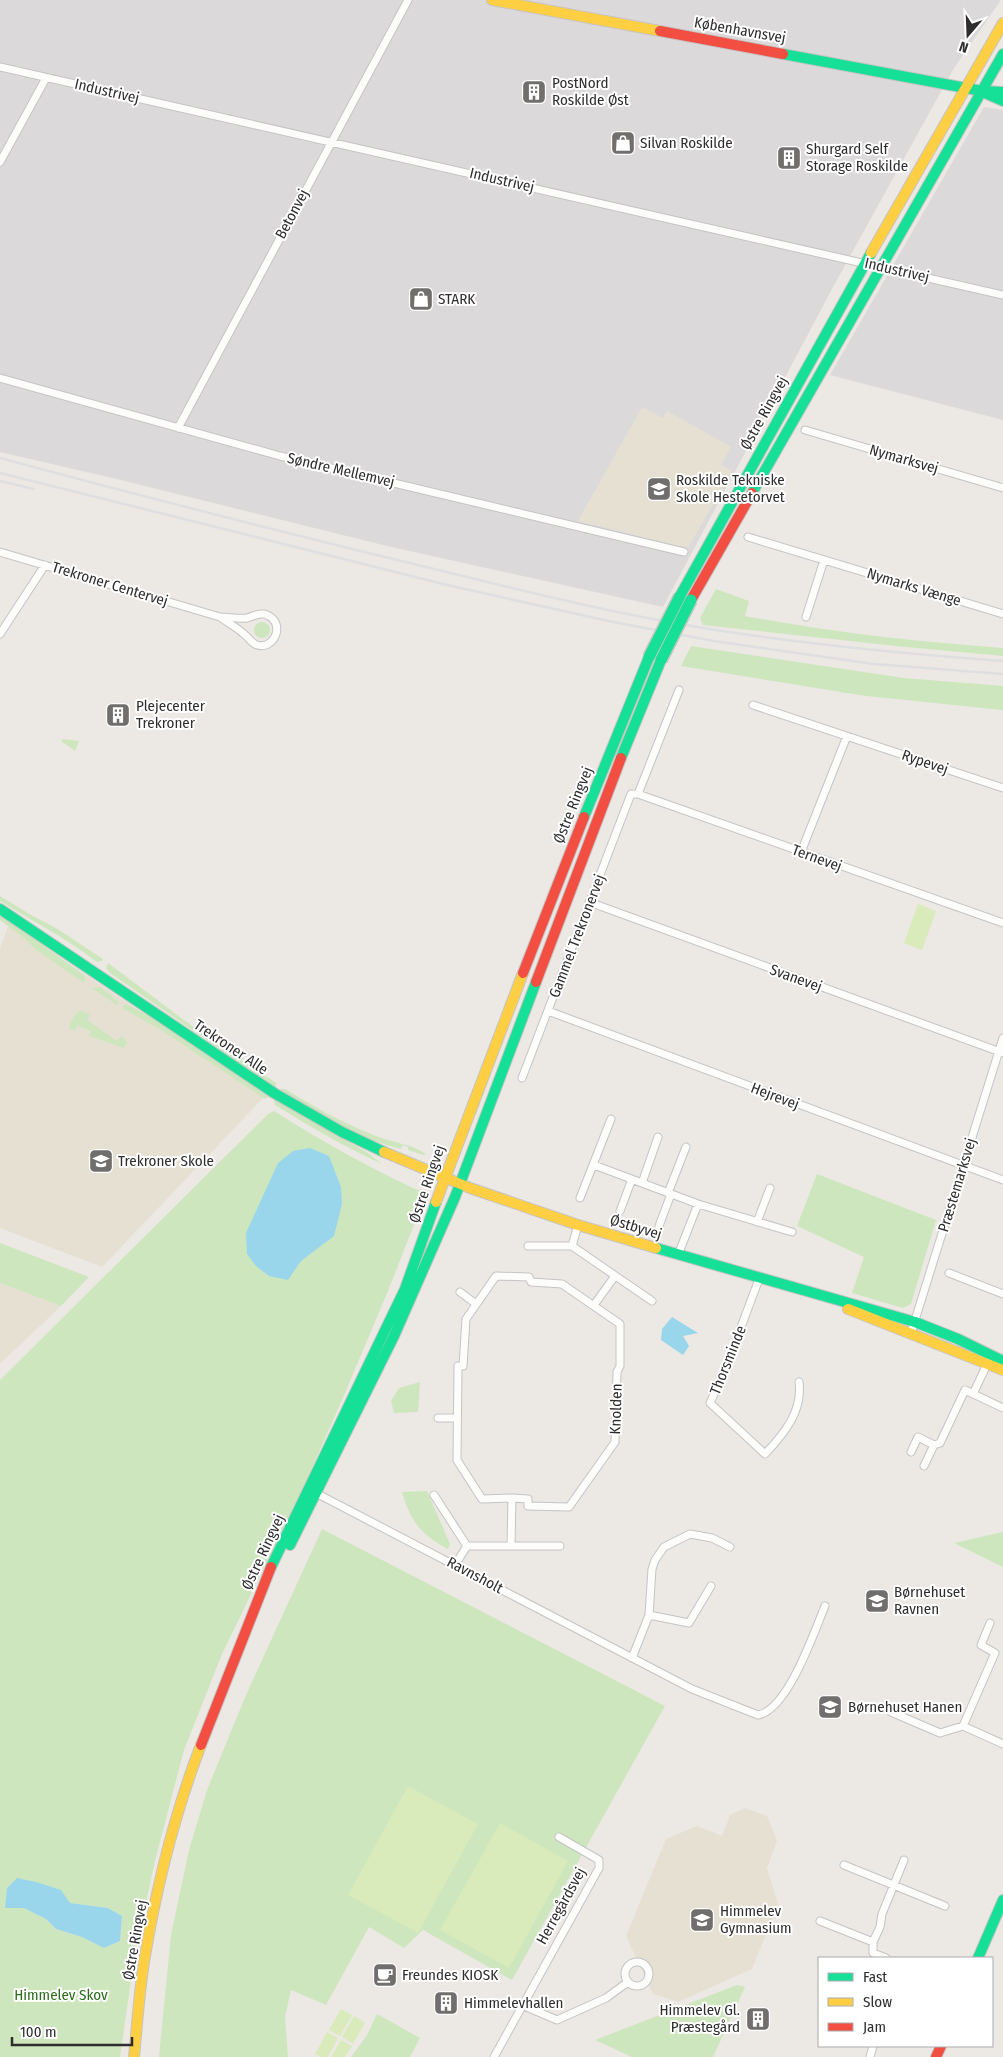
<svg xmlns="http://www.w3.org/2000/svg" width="1003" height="2057" viewBox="0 0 1003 2057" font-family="'Fira Sans Condensed',sans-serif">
<rect width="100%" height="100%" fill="#ece8e4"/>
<path fill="#dcd9db" d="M0 0H1001L954 68 833 287 663 607 387 546 121 480 0 452Z
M984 107 1003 110V420L830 375Z"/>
<path fill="#e6e0d3" d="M642 407 663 418 667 411 731 447 721 465 732 471 688 548 578 521Z
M9 924 266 1095 102 1267 0 1228V948Z
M0 1283 61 1306 0 1364Z
M745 1808 767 1816 777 1841 767 1868 778 1904 752 1969 678 2002 653 1994 626 1936 666 1839 697 1826 722 1836 730 1815Z"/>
<path fill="#cee6be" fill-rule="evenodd" d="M716 589 749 601 745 616C830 632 916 642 1003 648V656L906 647 703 625 700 618Z
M254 630a8 8 0 1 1 16 0a8 8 0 1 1-16 0Z
M691 646 904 678 1003 686V710L866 696 681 666Z
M63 739 79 741 75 751 61 741Z
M0 896 31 915 56 928 103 959 102 961 97 962 94 960C65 937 32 921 0 901Z
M0 914 77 970 85 976 84 983 36 950 24 938 0 920Z
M108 963 204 1035 276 1083V1088L110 973 106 968Z
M96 987H100L119 1002 117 1005 93 989Z
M125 1004C173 1025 225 1066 270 1096L265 1099 161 1030 122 1008Z
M81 1010 90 1015 87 1020 117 1041 121 1036 126 1040 127 1043 124 1048 89 1036 91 1031 77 1026 75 1031 69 1028C70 1022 76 1012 81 1010Z
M281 1089H285C313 1106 341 1122 371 1134 388 1142 410 1143 426 1154L423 1155 408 1150V1147L403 1145 401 1149C357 1138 318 1114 280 1090Z
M274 1099 368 1153 382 1164C345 1147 309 1126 275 1105Z
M274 1111C323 1142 373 1170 426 1194L388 1291 342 1400 307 1479 222 1654 184 1750 155 1861 135 1953 120 2057H0V1380L268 1114ZM70 1903 108 1908 122 1916 120 1941 104 1948 82 1937 56 1929 46 1919 24 1908H5Z
M817 1174 936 1220 911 1304 903 1308 852 1293 864 1257 797 1226Z
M0 1243 89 1277 61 1306 0 1283Z
M420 1382 418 1412 394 1413 391 1401 399 1388Z
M427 1491 450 1544 448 1549C420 1534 411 1522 402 1492Z
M322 1529 665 1706 512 1980 423 1930 404 1948 369 1927 326 2005 291 1990 285 2017 288 2057H159L171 1935 189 1850 207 1790 246 1695Z
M1003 1532V1567L954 1543Z
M737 1985 745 1987 713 2057H632L595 2040Z
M377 2014 420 2038 410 2057H351L367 2035Z"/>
<path fill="#d9eabb" d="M918 904 936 911 922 950 904 943Z
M408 1786 478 1824 418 1933 348 1895Z
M500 1823 568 1861 509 1968 440 1930Z
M341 2009 352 2015 340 2036 329 2030Z
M354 2016 365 2023 353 2044 342 2037Z
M327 2032 338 2038 328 2057H321L315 2054Z
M341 2040 352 2046 345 2057H331Z"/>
<path fill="#99d6ec" d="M310 1148 329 1156 341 1187 342 1204 334 1236 301 1261 288 1280 269 1276 256 1266 247 1254 246 1233 278 1163 293 1151Z
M672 1317 698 1333 683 1336 689 1346 683 1355 661 1340 662 1329Z
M17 1878 36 1882 61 1890 70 1903 108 1908 122 1916 120 1941 104 1948 82 1937 56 1929 46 1919 24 1908H5L7 1888Z"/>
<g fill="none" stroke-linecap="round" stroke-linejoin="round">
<defs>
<path id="street" d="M0 67 1003 295
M0 162 46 78
M0 378 280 456 684 552
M178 428 408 0
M805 430 1003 488
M748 537 1003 614
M0 552 220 617C228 617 239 619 247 618 255 616 261 611 269 616 285 625 274 650 257 645 251 643 249 638 245 635 238 628 228 623 220 617
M806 617 824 560
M0 634 45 565
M753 705 1003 788
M638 794 679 690
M801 852 847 736
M589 902 1003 1053
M548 1011 1003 1180
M522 1078 631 794H638L1003 923
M594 1165 698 1204 792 1232
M642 1183 658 1137
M668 1193 686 1147
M580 1198 611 1119
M620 1211 632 1179
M757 1222 770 1188
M659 1226 671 1194
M528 1246H572L652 1301
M572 1246 578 1225
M678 1255 698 1204
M949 1273 1003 1294
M759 1279 725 1370 710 1403 765 1454C784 1434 803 1411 799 1382
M460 1292 476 1304
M594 1305 615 1276
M911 1333 1003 1038
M973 1394 989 1360
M438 1418H457
M911 1452 918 1437 934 1445
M924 1466 934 1445 940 1443 965 1390 1003 1408
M314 1492 692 1689 758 1715C788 1710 814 1632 825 1606
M434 1495 467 1546H560
M511 1546 512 1498 528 1499V1506L569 1507 615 1442 617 1372 620 1366V1324L562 1284 531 1282 529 1277 496 1276 466 1319 463 1366H458L457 1460 482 1499 512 1498
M455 1565 467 1546
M649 1615 689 1623 711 1586
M632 1658 649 1615 652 1569 655 1560 664 1547 690 1534 712 1538 730 1547
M891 1712 940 1733 963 1726 1003 1744
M963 1726 995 1653 981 1645 990 1623
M844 1865 945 1906
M820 1921 873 1942
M886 1958 873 1953V1942L880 1927 882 1914 904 1860
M625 1974a12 12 0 1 1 24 0a12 12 0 1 1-24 0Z
M522 2005 557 2020 606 1998 628 1982
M494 2057 599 1868V1860L559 1837
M870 2057 873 2046"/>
<path id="fast" d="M783 54 982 91 1003 92
M987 94 1003 101
M752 493 1003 54
M680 596 871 253
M621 758 661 660
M584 817 649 657
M0 909 274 1093 342 1132 384 1152
M656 1248 915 1322 958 1339 1003 1361
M290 1545 394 1336 455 1197 536 982
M271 1567 405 1289 436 1202
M978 1958 1003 1900"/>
<path id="slow" d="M492 0 660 31
M871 253 1003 23
M384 1152 470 1188 578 1225 656 1248
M436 1202 523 973
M848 1309 1003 1370
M134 2057C137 2026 139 1994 144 1962 156 1889 174 1815 201 1745"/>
<path id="jam" d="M660 31 783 54
M691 600 752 493
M523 973 584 817
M536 982 621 758
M201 1745 271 1567
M936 2057 941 2046"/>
</defs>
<use href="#street" stroke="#c5c4c5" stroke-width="9"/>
<use href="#fast" stroke="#c5c4c5" stroke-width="12"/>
<use href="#slow" stroke="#c5c4c5" stroke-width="12"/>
<use href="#jam" stroke="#c5c4c5" stroke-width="12"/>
<use href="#street" stroke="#fcfcfb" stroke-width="7"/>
<use href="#fast" stroke="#16e098" stroke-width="10"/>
<use href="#slow" stroke="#ffcf43" stroke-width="10"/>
<use href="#jam" stroke="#f24e42" stroke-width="10"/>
<path stroke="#dfdfe1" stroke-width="2.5" d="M0 458C129 493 259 526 389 558 497 584 606 613 716 630 811 645 907 654 1003 661
M0 473 447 585 613 622 714 641 874 664 1003 674
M0 481 34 489"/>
<defs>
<path id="fast-bridge" d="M649 657 680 596
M661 660 691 600"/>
</defs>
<use href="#fast-bridge" stroke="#c6c5c4" stroke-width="14" stroke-linecap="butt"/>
<use href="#fast-bridge" stroke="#16e098" stroke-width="11"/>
</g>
<defs>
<symbol id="building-square" viewBox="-11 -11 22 22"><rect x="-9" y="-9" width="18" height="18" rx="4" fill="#706f6e" stroke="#fff"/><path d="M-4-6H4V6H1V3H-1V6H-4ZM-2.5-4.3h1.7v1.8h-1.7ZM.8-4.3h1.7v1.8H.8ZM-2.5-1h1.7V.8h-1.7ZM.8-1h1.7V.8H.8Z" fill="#fff"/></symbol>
<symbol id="shop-square" viewBox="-11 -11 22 22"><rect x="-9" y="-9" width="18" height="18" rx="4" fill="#706f6e" stroke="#fff"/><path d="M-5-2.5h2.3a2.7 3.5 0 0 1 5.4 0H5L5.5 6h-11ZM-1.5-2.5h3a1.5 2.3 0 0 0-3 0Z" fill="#fff"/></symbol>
<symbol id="school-square" viewBox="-11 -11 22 22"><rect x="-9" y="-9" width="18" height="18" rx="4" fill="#706f6e" stroke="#fff"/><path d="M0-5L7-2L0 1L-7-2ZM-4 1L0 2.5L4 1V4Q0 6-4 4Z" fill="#fff"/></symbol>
<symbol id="university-square" viewBox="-11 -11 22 22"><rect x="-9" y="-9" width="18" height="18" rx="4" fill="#706f6e" stroke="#fff"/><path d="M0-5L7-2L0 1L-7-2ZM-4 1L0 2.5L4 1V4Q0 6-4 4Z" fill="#fff"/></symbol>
<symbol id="cafe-square" viewBox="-11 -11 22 22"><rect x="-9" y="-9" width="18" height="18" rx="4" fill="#706f6e" stroke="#fff"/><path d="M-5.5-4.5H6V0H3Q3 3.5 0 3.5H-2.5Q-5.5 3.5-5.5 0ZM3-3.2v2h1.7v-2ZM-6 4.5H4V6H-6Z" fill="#fff"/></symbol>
</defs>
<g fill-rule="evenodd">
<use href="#building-square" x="520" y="78" width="28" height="28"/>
<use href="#shop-square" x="609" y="129" width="28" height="28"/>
<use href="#building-square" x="775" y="144" width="28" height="28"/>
<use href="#shop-square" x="407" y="285" width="28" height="28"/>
<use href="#school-square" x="645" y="475" width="28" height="28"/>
<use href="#building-square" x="104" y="701" width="28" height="28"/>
<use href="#school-square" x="87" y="1147" width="28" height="28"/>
<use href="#school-square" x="863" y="1587" width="28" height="28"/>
<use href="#school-square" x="816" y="1693" width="28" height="28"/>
<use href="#university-square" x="688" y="1906" width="28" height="28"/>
<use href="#cafe-square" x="371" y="1961" width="28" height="28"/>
<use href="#building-square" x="432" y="1989" width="28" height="28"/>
<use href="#building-square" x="744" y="2005" width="28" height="28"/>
</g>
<g text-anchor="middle" stroke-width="4" stroke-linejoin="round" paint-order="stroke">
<g font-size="15" fill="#2e2e2e" stroke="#fff">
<text transform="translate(740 30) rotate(10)" y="5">Københavnsvej</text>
<text transform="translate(107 91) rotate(13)" y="5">Industrivej</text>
<text transform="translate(502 180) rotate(13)" y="5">Industrivej</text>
<text transform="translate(292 214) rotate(-62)" y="5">Betonvej</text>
<text transform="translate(897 270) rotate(13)" y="5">Industrivej</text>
<text transform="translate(764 413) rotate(-61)" y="5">Østre Ringvej</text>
<text transform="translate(904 459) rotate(16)" y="5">Nymarksvej</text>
<text transform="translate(341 470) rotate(13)" y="5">Søndre Mellemvej</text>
<text transform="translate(110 584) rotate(17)" y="5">Trekroner Centervej</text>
<text transform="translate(914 587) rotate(17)" y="5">Nymarks Vænge</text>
<text transform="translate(925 762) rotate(19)" y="5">Rypevej</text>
<text transform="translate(573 805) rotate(-68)" y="5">Østre Ringvej</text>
<text transform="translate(817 858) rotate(20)" y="5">Ternevej</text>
<text transform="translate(577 936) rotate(-69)" y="5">Gammel Trekronervej</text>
<text transform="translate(796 978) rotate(20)" y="5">Svanevej</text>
<text transform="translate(231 1047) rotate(34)" y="5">Trekroner Alle</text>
<text transform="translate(775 1096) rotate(21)" y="5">Hejrevej</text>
<text transform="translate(427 1184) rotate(-71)" y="5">Østre Ringvej</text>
<text transform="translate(957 1185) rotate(-73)" y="5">Præstemarksvej</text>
<text transform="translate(636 1227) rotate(17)" y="5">Østbyvej</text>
<text transform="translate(728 1360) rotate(-68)" y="5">Thorsminde</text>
<text transform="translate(616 1409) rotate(-88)" y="5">Knolden</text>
<text transform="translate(263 1552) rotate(-65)" y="5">Østre Ringvej</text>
<text transform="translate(475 1575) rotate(28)" y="5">Ravnsholt</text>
<text transform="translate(561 1906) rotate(-61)" y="5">Herregårdsvej</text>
<text transform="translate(135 1940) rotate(-80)" y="5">Østre Ringvej</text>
</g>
<g font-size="15" fill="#2e2e2e" stroke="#fff" text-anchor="start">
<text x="552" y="88">PostNord<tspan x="552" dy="17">Roskilde Øst</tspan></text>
<text x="640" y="148">Silvan Roskilde</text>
<text x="806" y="154">Shurgard Self<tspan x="806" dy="17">Storage Roskilde</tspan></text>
<text x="438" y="304">STARK</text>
<text x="676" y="485">Roskilde Tekniske<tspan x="676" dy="17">Skole Hestetorvet</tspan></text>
<text x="136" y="711">Plejecenter<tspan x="136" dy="17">Trekroner</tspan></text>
<text x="118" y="1166">Trekroner Skole</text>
<text x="894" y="1597">Børnehuset<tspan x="894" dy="17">Ravnen</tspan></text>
<text x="848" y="1712">Børnehuset Hanen</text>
<text x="720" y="1916">Himmelev<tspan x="720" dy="17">Gymnasium</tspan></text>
<text x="402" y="1980">Freundes KIOSK</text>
<text x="464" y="2008">Himmelevhallen</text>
<text x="740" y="2015" text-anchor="end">Himmelev Gl.<tspan x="740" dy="17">Præstegård</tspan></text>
</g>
<g font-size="15" fill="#2c6e1b" stroke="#fff">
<text x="61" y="2000">Himmelev Skov</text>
</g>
</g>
<rect x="818" y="1957" width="175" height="90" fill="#ffffff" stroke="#ababab"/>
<rect x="828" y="1973" width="25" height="8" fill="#16e098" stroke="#ababab"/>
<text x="863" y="1982" font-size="15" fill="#2e2e2e">Fast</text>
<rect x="828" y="1998" width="25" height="8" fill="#ffcf43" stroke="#ababab"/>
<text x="863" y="2007" font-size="15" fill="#2e2e2e">Slow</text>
<rect x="828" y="2023" width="25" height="8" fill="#f24e42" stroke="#ababab"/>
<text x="863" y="2032" font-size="15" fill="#2e2e2e">Jam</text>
<g transform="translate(968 35) rotate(199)" stroke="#ffffff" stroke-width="4" paint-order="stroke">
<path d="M0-4L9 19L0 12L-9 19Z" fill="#2e2e2e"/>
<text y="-8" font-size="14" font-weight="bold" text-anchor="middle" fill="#2e2e2e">N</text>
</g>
<path d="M12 2037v8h120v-8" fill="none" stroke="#2e2e2e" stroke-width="2.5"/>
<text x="20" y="2037" font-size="15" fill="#2e2e2e" stroke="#ffffff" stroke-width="4" paint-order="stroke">100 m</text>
</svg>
